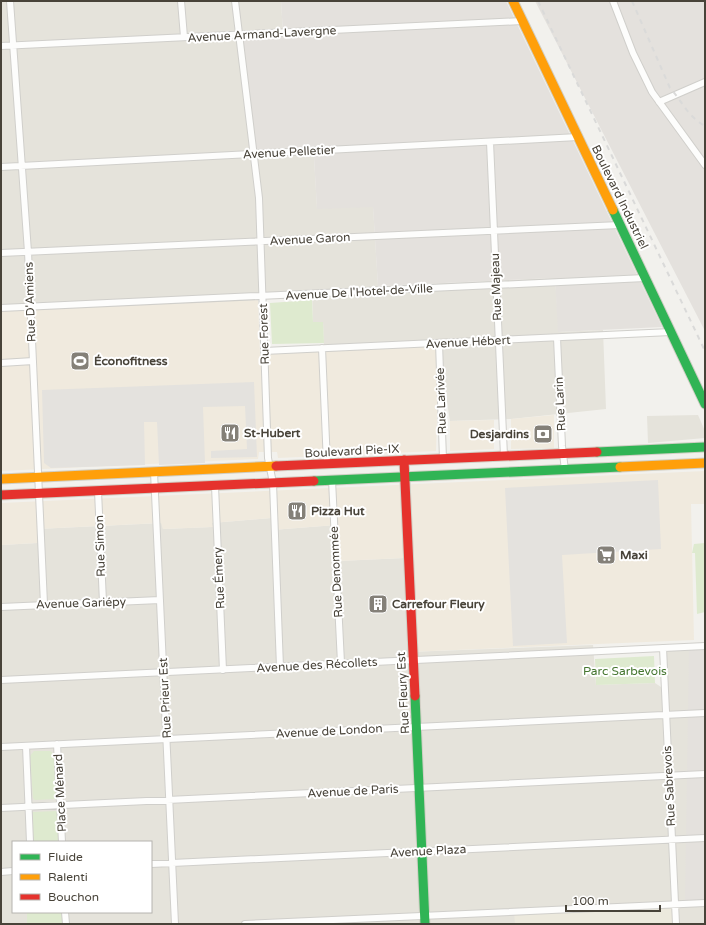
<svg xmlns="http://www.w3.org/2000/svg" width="706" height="925" viewBox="0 0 706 925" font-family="'Varela Round',sans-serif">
<rect width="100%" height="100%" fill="#f2f1ed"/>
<path fill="#e5e3db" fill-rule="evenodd" d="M1 1H281L283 33 314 157 317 208 373 206 378 286 555 278 559 332 603 330 606 409 511 419 450 421 439 350 324 352 323 322 313 323 312 289 258 300 1 311Z
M698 415 705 431V438L648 443 647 416Z
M271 518 272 530 336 525 339 561 404 558 408 652 593 645 596 685 655 683 664 689 663 648 689 647 705 924H1V545L37 543V529L162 523 163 529 212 527V523ZM13 842H151V912H13Z"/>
<path fill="#f0eade" d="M258 300 260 355 439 345 436 451 278 458 277 452H259L258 459 1 471V311Z
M554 415V448L511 449V419Z
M494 420V449L450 451V421Z
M705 471V504H691L694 640 408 652 404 558 339 561 336 525 272 530 271 518 212 523 213 527 163 529 161 523 37 529V543L1 545V503Z"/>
<path fill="#e4e1dd" d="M281 1H506L662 327 558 332 555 278 378 286 373 207 317 209 314 157 253 154 240 35 283 33Z
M535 1H705V331Z
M705 646V903H685L689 647Z"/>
<path fill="#ece9dd" d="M675 903 676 924H515L514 912Z"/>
<path fill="#deeacf" d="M312 300 313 322H323L324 343 272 344 270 303Z
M705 543V612L697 614 695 553H692L694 544Z
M654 656 655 683 596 685 595 659Z
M34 751H50L54 754 57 796 55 799 35 800 33 798 30 756Z
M57 811 59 842H33L32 812Z
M27 912H62L63 924H27Z"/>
<path fill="#e4e2de" d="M254 382 257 457 211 458V451L247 449 245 406 203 407 205 463 159 465 157 422H144L145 465 51 468 44 463 42 390Z
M658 480 661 549 562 555 567 643 513 646 505 488Z"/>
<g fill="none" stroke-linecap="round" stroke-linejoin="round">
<defs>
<path id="street" d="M10 1 28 252 44 604
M181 1 184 37
M235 1 259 198 268 458 273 483 280 667
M613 1 633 53 652 92 705 165
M1 46 522 21
M659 102 705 82
M490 142 504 456
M1 167 578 137
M1 253 620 225
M1 308 645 278
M557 338 562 446 565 470
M439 343 443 459
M322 348 327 464
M264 351 671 332
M1 363 33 361
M154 472 175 924
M332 480 341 663
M215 486 223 670
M98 491 103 602
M1 607 160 600
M663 648 676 924
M1 680 705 646
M57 744 62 842
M26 746 30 842
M1 747 705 713
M1 808 705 774
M151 864 705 838
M1 872 13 871
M65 912 66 924
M245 924 705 903"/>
<path id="fast" d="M613 210 705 404
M597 452 705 447
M314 481 620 467
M415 696 425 924"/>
<path id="slow" d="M513 1 613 210
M620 467 705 463
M1 479 276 466"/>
<path id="jam" d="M404 460 415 696
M276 466 597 452
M1 495 314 481"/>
</defs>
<use href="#street" stroke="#d0cfcb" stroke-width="8"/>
<use href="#fast" stroke="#d0cec4" stroke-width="11"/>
<use href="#slow" stroke="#d0cec4" stroke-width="11"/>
<use href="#jam" stroke="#d0cec4" stroke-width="11"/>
<use href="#street" stroke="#fdfdfc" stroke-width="6"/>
<use href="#fast" stroke="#30b455" stroke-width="9"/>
<use href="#slow" stroke="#ff9f0a" stroke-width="9"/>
<use href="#jam" stroke="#e5322d" stroke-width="9"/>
<path stroke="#dadad9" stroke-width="2" stroke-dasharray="5 5" stroke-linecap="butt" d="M538 1 705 351
M632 1 670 88C683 102 686 115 705 126"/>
</g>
<defs>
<symbol id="stadium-square" viewBox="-11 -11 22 22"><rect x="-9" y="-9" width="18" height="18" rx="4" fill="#848078" stroke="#fff"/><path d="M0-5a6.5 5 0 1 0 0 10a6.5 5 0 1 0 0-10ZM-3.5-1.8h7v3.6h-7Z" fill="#fff"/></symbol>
<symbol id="restaurant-square" viewBox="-11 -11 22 22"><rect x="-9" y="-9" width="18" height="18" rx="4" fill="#848078" stroke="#fff"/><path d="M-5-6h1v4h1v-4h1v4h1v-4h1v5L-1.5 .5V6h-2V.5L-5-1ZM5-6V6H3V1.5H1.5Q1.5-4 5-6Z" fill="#fff"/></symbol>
<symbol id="bank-square" viewBox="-11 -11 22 22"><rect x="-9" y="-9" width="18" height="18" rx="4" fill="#848078" stroke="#fff"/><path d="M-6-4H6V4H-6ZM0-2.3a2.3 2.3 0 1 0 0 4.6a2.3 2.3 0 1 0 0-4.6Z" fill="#fff"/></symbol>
<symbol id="supermarket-square" viewBox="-11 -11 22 22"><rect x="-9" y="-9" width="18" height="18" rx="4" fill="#848078" stroke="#fff"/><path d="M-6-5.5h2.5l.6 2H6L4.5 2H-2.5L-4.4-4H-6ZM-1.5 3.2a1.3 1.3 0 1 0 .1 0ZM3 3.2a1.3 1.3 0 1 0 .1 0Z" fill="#fff"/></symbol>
<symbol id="building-square" viewBox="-11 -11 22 22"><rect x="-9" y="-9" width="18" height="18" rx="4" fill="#848078" stroke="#fff"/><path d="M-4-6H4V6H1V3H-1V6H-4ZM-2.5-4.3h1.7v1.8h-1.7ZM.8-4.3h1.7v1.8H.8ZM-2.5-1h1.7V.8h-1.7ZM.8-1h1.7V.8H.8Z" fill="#fff"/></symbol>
</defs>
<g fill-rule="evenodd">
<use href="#stadium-square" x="69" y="350" width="22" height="22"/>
<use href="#restaurant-square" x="219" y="422" width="22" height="22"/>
<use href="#bank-square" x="532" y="423" width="22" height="22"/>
<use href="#restaurant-square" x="286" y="500" width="22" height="22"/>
<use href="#supermarket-square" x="595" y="544" width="22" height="22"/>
<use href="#building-square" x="367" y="593" width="22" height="22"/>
</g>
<g text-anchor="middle" stroke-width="4" stroke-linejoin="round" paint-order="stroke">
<g font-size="12" fill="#484339" stroke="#fff">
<text transform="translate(262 34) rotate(-3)" y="4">Avenue Armand-Lavergne</text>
<text transform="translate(289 152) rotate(-3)" y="4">Avenue Pelletier</text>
<text transform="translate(620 197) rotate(64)" y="4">Boulevard Industriel</text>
<text transform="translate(310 239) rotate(-3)" y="4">Avenue Garon</text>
<text transform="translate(496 287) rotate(-92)" y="4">Rue Majeau</text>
<text transform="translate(359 292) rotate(-3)" y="4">Avenue De l'Hotel-de-Ville</text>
<text transform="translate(30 302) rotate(-92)" y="4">Rue D'Amiens</text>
<text transform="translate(264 334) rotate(-92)" y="4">Rue Forest</text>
<text transform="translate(468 342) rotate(-3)" y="4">Avenue Hébert</text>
<text transform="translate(441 401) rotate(-92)" y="4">Rue Larivée</text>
<text transform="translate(560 404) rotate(-93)" y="4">Rue Larin</text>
<text transform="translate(352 451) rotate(-3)" y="4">Boulevard Pie-IX</text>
<text transform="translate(100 546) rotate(-92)" y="4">Rue Simon</text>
<text transform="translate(336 572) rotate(-93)" y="4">Rue Denommée</text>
<text transform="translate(219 578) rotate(-93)" y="4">Rue Émery</text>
<text transform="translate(81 603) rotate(-2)" y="4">Avenue Gariépy</text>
<text transform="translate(317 665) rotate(-3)" y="4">Avenue des Récollets</text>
<text transform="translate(403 693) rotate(-93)" y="4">Rue Fleury Est</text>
<text transform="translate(165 698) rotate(-93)" y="4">Rue Prieur Est</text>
<text transform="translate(329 731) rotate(-3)" y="4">Avenue de London</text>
<text transform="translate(669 786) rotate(-93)" y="4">Rue Sabrevois</text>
<text transform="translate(353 791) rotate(-3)" y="4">Avenue de Paris</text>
<text transform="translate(60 793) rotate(-93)" y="4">Place Ménard</text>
<text transform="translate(428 851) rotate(-3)" y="4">Avenue Plaza</text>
</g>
<g font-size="12" font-weight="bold" fill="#484339" stroke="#fff" text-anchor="start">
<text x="94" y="365">Éconofitness</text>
<text x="244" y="437">St-Hubert</text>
<text x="529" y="438" text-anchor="end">Desjardins</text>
<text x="311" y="515">Pizza Hut</text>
<text x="620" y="559">Maxi</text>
<text x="392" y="608">Carrefour Fleury</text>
</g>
<g font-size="12" fill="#457630" stroke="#fff">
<text x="625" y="675">Parc Sarbevois</text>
</g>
</g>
<rect width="706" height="925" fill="none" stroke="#484339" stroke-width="4"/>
<rect x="12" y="841" width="140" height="72" fill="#ffffff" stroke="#b6b4b0"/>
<rect x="20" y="854" width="20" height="6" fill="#30b455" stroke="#b6b4b0"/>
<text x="48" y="861" font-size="12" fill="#484339">Fluide</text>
<rect x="20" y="874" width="20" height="6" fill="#ff9f0a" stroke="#b6b4b0"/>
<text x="48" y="881" font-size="12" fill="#484339">Ralenti</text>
<rect x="20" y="894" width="20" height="6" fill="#e5322d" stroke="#b6b4b0"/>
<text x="48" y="901" font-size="12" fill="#484339">Bouchon</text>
<path d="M566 905v6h94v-6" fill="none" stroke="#484339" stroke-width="2"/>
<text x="572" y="905" font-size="12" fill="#484339" stroke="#ffffff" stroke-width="3" paint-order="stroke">100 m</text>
</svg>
